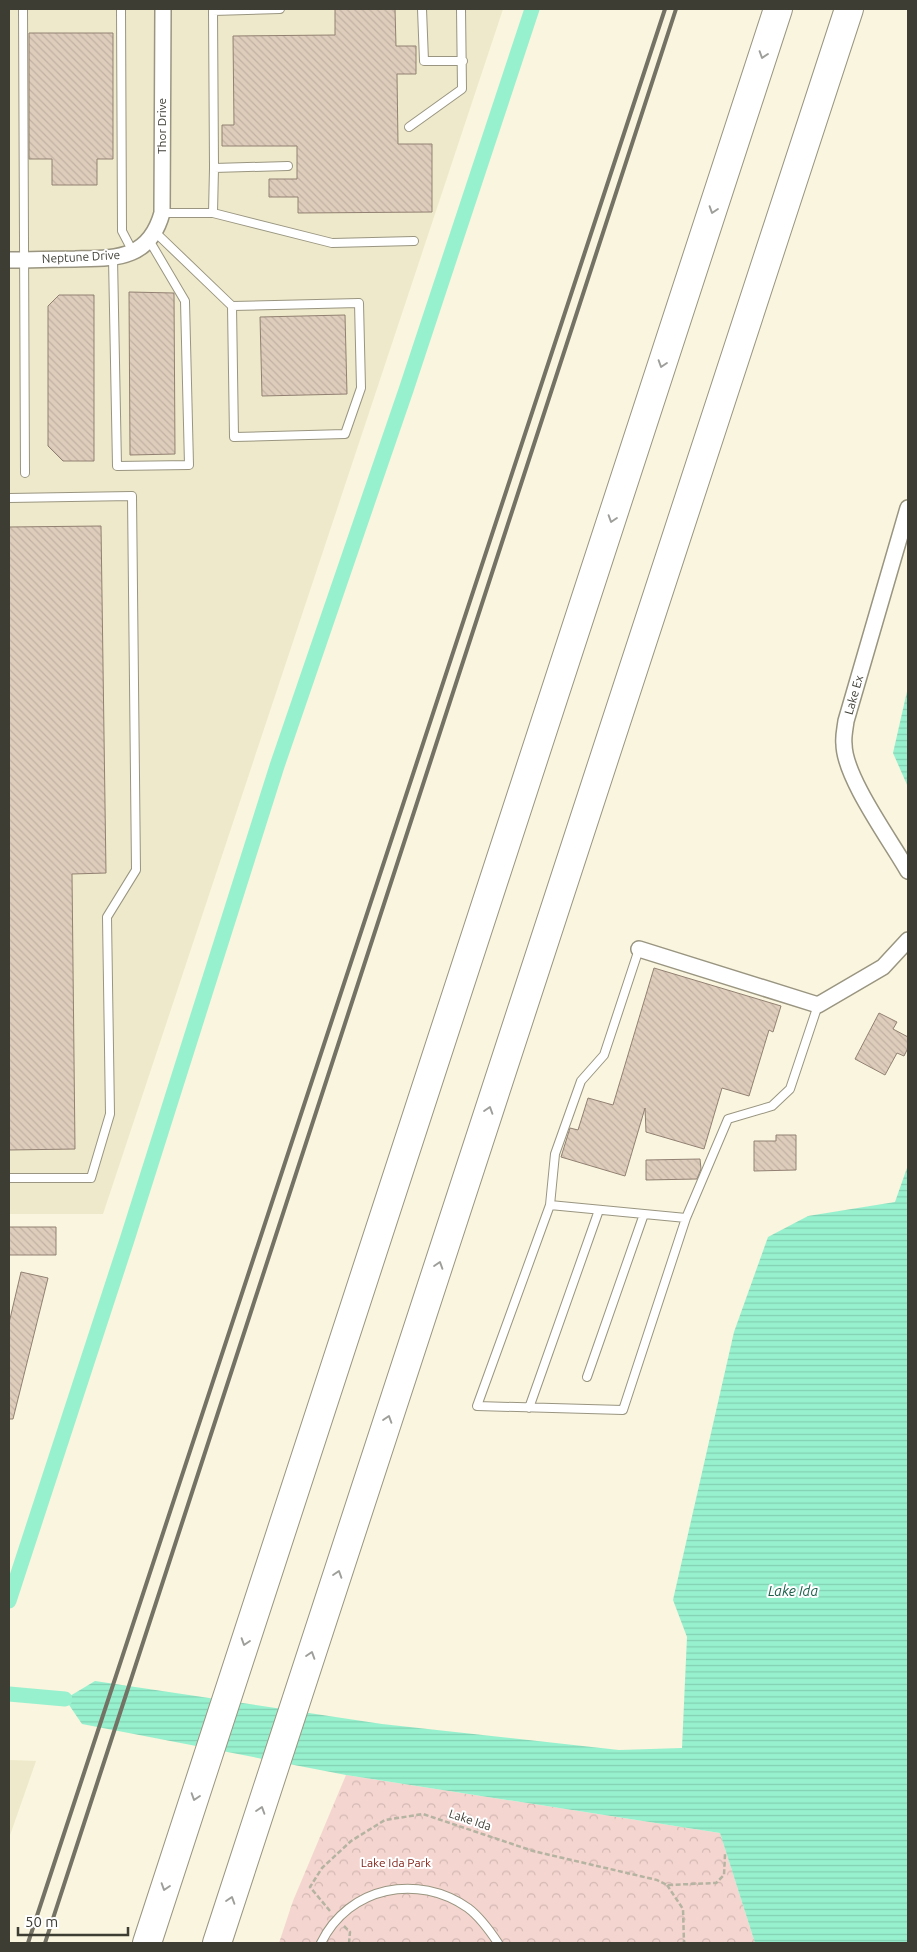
<svg xmlns="http://www.w3.org/2000/svg" width="917" height="1952" viewBox="0 0 917 1952" font-family="Ubuntu,sans-serif">
<defs>
<pattern id="forest-crowns" width="20" height="18" patternUnits="userSpaceOnUse" patternTransform="scale(1.25)"><rect width="20" height="18" fill="#f5d5d0"/><path d="M2 6a3 3 0 1 1 6 0M12 15a3 3 0 1 1 6 0" fill="none" stroke="#d3b8b3"/></pattern>
<pattern id="water-rules" width="6" height="5" patternUnits="userSpaceOnUse" patternTransform="scale(1.25)"><rect width="6" height="5" fill="#97f1cf"/><path d="M0 2.5h6" fill="none" stroke="#83d0b2"/></pattern>
<pattern id="building-back-hatch" width="6" height="6" patternUnits="userSpaceOnUse" patternTransform="scale(1.25)"><rect width="6" height="6" fill="#dfcdbc"/><path d="M-1 5l2 2M0 0l6 6M5-1l2 2" fill="none" stroke="#c0b1a2"/></pattern>
</defs>
<rect width="100%" height="100%" fill="#f9f5de"/>
<path fill="#eee9ca" d="M9 9H503L103 1214H9Z
M9 1760 36 1761 9 1838Z"/>
<path fill="url(#forest-crowns)" d="M346 1775 720 1833 755 1943H279L293 1901Z"/>
<path fill="url(#water-rules)" d="M908 687V787L893 753Z
M908 1165V1943H755L720 1833 346 1775 82 1724 65 1699 95 1681 382 1724 619 1750 682 1748 687 1637 673 1600 734 1332 768 1237 808 1216 895 1202Z"/>
<g fill="none" stroke-linecap="round" stroke-linejoin="round">
<path stroke="#97f1cf" stroke-width="15" d="M9 1601 126 1243 277 766 406 390 532 9
M9 1694 65 1699"/>
</g>
<path fill="url(#building-back-hatch)" stroke="#928172" d="M335 9H395L396 46H416V74H397L398 144H432V212L298 213V197H269V179H297V146H222V125H234L233 36 335 35Z
M29 33H113V159H97V185H52V159H29Z
M129 292 174 293 175 454 130 455Z
M59 295H94V461H63L48 446V306Z
M345 315 347 394 262 396 260 317Z
M101 526 106 873 72 874 75 1149 9 1150V527Z
M654 968 781 1006 773 1032 769 1030 749 1096 722 1088 704 1149 646 1132 645 1108 625 1176 561 1157 570 1128 578 1130 588 1098 613 1105Z
M879 1013 897 1022 893 1029 908 1037V1048L904 1056 897 1053 885 1075 855 1059Z
M776 1135H796V1170L754 1171V1141H776Z
M700 1159 701 1169 697 1179 646 1180V1160Z
M9 1227H56V1255H9Z
M21 1272 48 1278 13 1419H9V1323Z"/>
<g fill="none" stroke-linecap="round" stroke-linejoin="round">
<defs>
<path id="lane" d="M23 9 25 473
M121 9 122 231 133 252
M280 9 213 11 214 168 288 166
M422 9 424 61H463
M409 127 462 89 461 9
M162 213H213L214 168
M213 213 332 243 414 241
M155 232 232 306 359 303 361 388 345 434 234 437 232 306
M113 258 117 466 189 465 185 301 149 240
M9 498 132 496 136 870 107 917 110 1114 91 1178H9
M550 1205 555 1154 581 1081 604 1055 639 949
M686 1218 623 1410 477 1406 550 1205 686 1218 728 1119 772 1106 790 1089 818 1005
M587 1377 644 1214
M529 1408 599 1210
M321 1943C349 1886 418 1873 468 1908 480 1917 490 1931 498 1943"/>
<path id="street" d="M9 260C31 260 53 259 75 259 116 258 149 260 162 213L163 9
M908 508 846 721C845 729 843 737 844 744 844 777 891 841 908 871
M639 949 818 1005 883 967 908 940"/>
<path id="highway" d="M147 1943 778 9
M217 1943 849 9"/>
</defs>
<use href="#lane" stroke="#999580" stroke-width="10"/>
<use href="#street" stroke="#999580" stroke-width="18"/>
<use href="#highway" stroke="#999580" stroke-width="30"/>
<path stroke="#b5b3a1" stroke-width="2.5" stroke-dasharray="5 2.5" stroke-linecap="butt" d="M667 1885 683 1909 684 1943
M330 1911 310 1887 322 1868 351 1841 385 1820 423 1814 533 1851 657 1880 667 1885 716 1883 724 1875 725 1854
M344 1926 350 1932 349 1943"/>
<use href="#lane" stroke="#fff" stroke-width="8"/>
<use href="#street" stroke="#fff" stroke-width="15"/>
<use href="#highway" stroke="#fff" stroke-width="28"/>
<path stroke="#747265" stroke-width="4" d="M28 1943 665 9
M45 1943 676 9"/>
</g>
<defs><path id="oneway-chevron" d="M-2-3.5L2.5 0L-2 3.5" fill="none" stroke-width="1.6" stroke-linecap="round" stroke-linejoin="round" transform="scale(1.25)"/></defs>
<g stroke="#9e9e9a">
<use href="#oneway-chevron" transform="translate(763 55) rotate(108)"/>
<use href="#oneway-chevron" transform="translate(713 210) rotate(108)"/>
<use href="#oneway-chevron" transform="translate(662 364) rotate(108)"/>
<use href="#oneway-chevron" transform="translate(612 519) rotate(108)"/>
<use href="#oneway-chevron" transform="translate(489 1110) rotate(-72)"/>
<use href="#oneway-chevron" transform="translate(439 1265) rotate(-72)"/>
<use href="#oneway-chevron" transform="translate(388 1419) rotate(-72)"/>
<use href="#oneway-chevron" transform="translate(338 1574) rotate(-72)"/>
<use href="#oneway-chevron" transform="translate(245 1642) rotate(108)"/>
<use href="#oneway-chevron" transform="translate(311 1655) rotate(-72)"/>
<use href="#oneway-chevron" transform="translate(195 1797) rotate(108)"/>
<use href="#oneway-chevron" transform="translate(261 1810) rotate(-72)"/>
<use href="#oneway-chevron" transform="translate(165 1887) rotate(108)"/>
<use href="#oneway-chevron" transform="translate(231 1900) rotate(-72)"/>
</g>
<g text-anchor="middle" stroke-width="4" stroke-linejoin="round" paint-order="stroke">
<g font-size="12" fill="#3e3d34" stroke="#fff">
<text transform="translate(162 126) rotate(-90)" y="4">Thor Drive</text>
<text transform="translate(81 257) rotate(-3)" y="4">Neptune Drive</text>
<text transform="translate(854 695) rotate(-74)" y="4">Lake Ex</text>
<text transform="translate(470 1820) rotate(18)" y="4">Lake Ida</text>
</g>
<g font-size="12" fill="#82251b" stroke="#fff">
<text x="396" y="1867">Lake Ida Park</text>
</g>
<g font-size="14" font-style="italic" fill="#1a604b" stroke="#fff">
<text x="793" y="1596">Lake Ida</text>
</g>
</g>
<rect width="917" height="1952" fill="none" stroke="#3e3d34" stroke-width="20"/>
<path d="M18 1927v8h110v-8" fill="none" stroke="#3e3d34" stroke-width="2.5"/>
<text x="25" y="1927" font-size="15" fill="#3e3d34" stroke="#ffffff" stroke-width="4" paint-order="stroke">50 m</text>
</svg>
